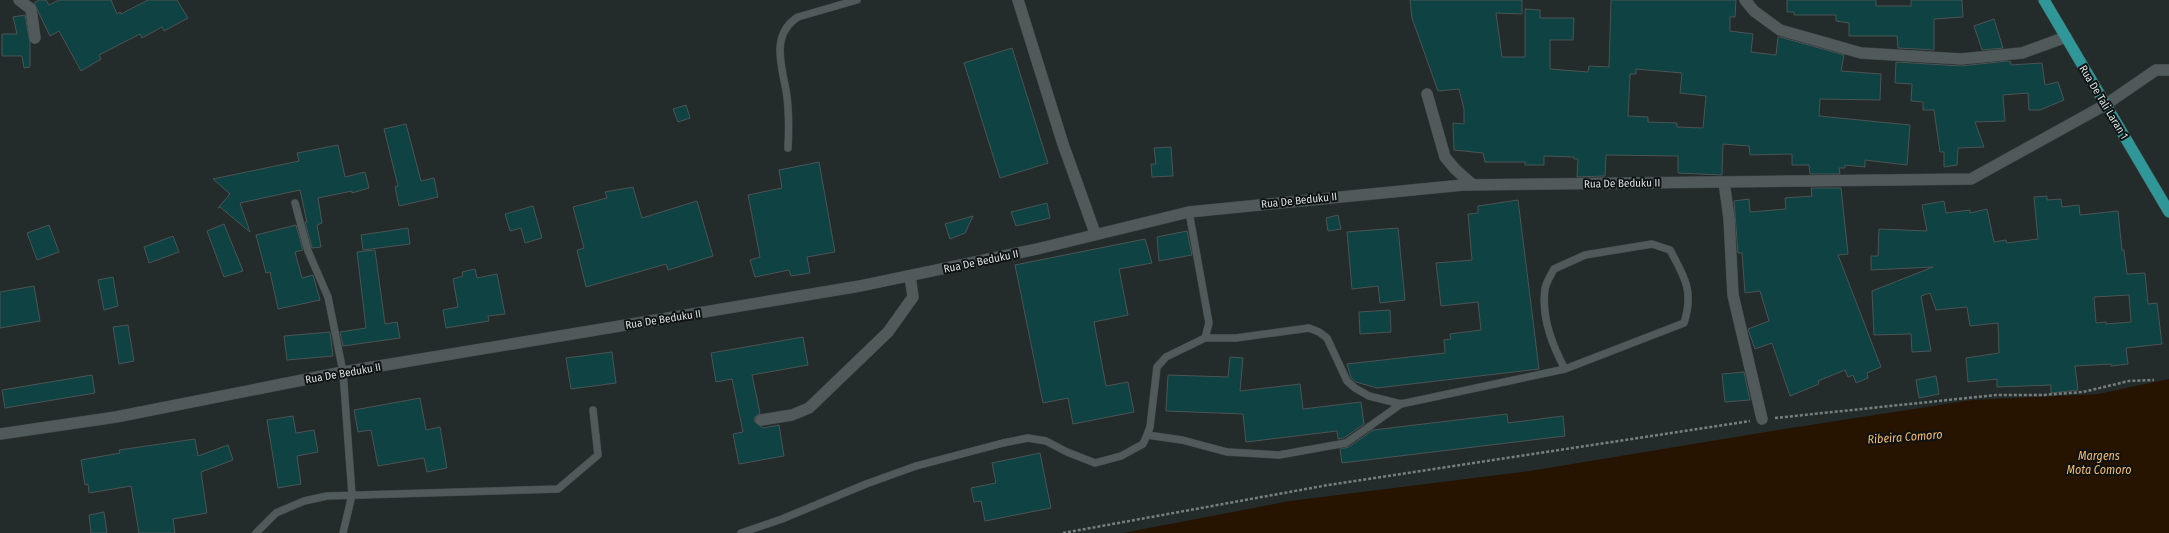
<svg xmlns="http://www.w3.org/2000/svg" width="2169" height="533" viewBox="0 0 2169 533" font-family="'Fira Sans Condensed',sans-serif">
<rect width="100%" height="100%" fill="#232b2b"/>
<path fill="#261400" d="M2169 379V533H1123L1290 501 1530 471 1772 431 1972 400 2098 394Z"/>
<path fill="#0f4243" stroke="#4b5454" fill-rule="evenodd" d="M39 0H46L49 5 59 0H111L117 14 120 12 121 14 148 0H177L188 18 164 31 162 27 142 38 140 34 99 55 101 59 81 71 59 31 50 36 34 3Z
M1410 0H1522V14L1496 13 1502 57H1525V9L1540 10V18H1574L1573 40H1550V69L1588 72 1589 66 1609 67 1611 0H1736L1735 17H1730V31L1753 34 1751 52 1776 55 1778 37H1780L1844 55 1841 71 1881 74 1880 100 1820 99 1819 116 1910 125 1907 165 1865 160V167L1845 165V168H1839L1840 174H1810L1809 165H1792V154L1750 155 1749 146 1723 144 1722 175 1678 173V156L1606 155 1605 176 1577 177 1578 159H1574V157L1544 156V165H1525V162H1485L1483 153 1454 150 1453 123 1464 124V109L1459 89 1438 91 1412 18ZM1636 69 1682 73 1680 93 1706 96 1703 128 1677 127V123L1648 122V117L1628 116 1630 74H1636Z
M1787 0H1876V6H1911V0H1962L1963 17 1934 19V50L1898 48 1897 36H1849V23L1836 21V15H1794V12H1787Z
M25 15 30 43V67L24 68 22 56H2V34H17L13 17Z
M1994 19 2003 48 1982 50 1974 26Z
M1012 48 1048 163 1000 178 964 63Z
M2007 61 2011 62V65L2042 63 2045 85 2058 82 2064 100 2040 110H2029L2028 93 2003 95 2005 121 1975 122 1984 147 1958 148 1957 165 1944 167V152H1940L1934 110H1923V102L1911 101 1912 84 1895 83 1896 62 1961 66Z
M686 105 690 118 678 122 673 109Z
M406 124 421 181 434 178 438 197 399 206 395 187 398 186 384 129Z
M338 145 345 177 365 172 369 188 352 193V191L318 198 322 223 317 225 321 247 312 248 305 222H307L300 190 240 203 250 232 220 207 218 208 230 194 213 179 299 161 297 153Z
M1171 147 1173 176 1152 177 1151 164H1156L1154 148Z
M819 162 835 252 807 257 810 273 791 276 789 270 755 277 750 260 760 257 748 195 782 188 779 170Z
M633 187 642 218 697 201 713 256 668 270 666 264 586 287 577 250 584 248 573 207 607 198 605 192Z
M1811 188H1841L1848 254 1838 255 1881 367 1867 373 1868 378 1856 383 1853 375 1848 377 1845 370 1818 381 1819 384 1790 396 1772 343 1755 349 1749 332 1748 329 1769 321 1760 291 1745 293 1742 253H1738L1734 201 1749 199 1750 212 1786 209 1785 198 1812 196Z
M2047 196V200L2061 199 2062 207 2079 205 2080 215 2118 211 2122 250H2124L2127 274 2145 273 2148 304 2157 303 2162 344 2126 348 2128 364 2111 366V364L2075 366 2078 390 2051 393V385L1997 387V379L1968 382 1966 358 1999 353 1998 323 1970 326 1967 307 1936 310 1930 293 1921 296 1931 351 1912 352 1911 334 1874 335 1872 291 1933 267 1871 270V256H1878L1879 229 1927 231 1922 205 1944 201 1946 213 1970 210V213L1987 209 1994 242 2006 240 2007 243 2038 239 2034 197ZM2129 295 2131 322 2106 324V322L2096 323 2094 297Z
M1518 200 1539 369 1377 388 1356 382 1351 378 1347 364 1445 353 1444 340 1451 339 1450 334 1481 330 1478 302 1441 306 1436 263 1472 260 1468 214 1478 213V206Z
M1047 203 1050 218 1016 226 1011 212Z
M533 206 542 238 525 243 521 228 510 231 505 214Z
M1338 215 1341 229 1328 231 1326 218Z
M973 216 965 233 950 239 945 224Z
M224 224 243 271 224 277 207 231Z
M49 225 59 252 37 260 27 233Z
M296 225 303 250 295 252 302 278 313 275 320 300 278 309 270 272 266 273 256 235Z
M408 228 410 244 363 250 361 235Z
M1398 228 1405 300 1380 303 1378 286 1352 289 1347 232Z
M1187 231 1192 255 1159 261 1157 237Z
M173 236 179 252 149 263 144 247Z
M1145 239 1152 263 1119 269 1128 315 1094 322 1106 386 1128 382 1134 412 1073 424 1068 398 1043 403 1015 265Z
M375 250 385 324 397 322 400 338 343 346 340 332 366 328 357 252Z
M475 269 477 278 497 274 505 314 488 316 489 321 446 328 443 310 458 307 453 279 463 276 462 272Z
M113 277 118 306 104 310 98 280Z
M34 286 40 321 0 328V292Z
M1390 310 1391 332 1360 334 1359 312Z
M128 325 134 361 119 364 113 327Z
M330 332 333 356 287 360 284 336Z
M803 337 808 365 752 375 760 413 755 417 754 421 763 428 779 425 784 456 739 464 733 434 743 432 732 379 716 382 711 353Z
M612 352 616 383 571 389 566 358Z
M1230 357 1243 358 1240 391 1300 384 1303 409 1361 402 1364 424 1344 438 1338 439 1337 431 1246 442 1243 414 1166 411 1168 375 1228 377Z
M1744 372 1750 400 1725 402 1722 374Z
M92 375 95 393 5 408 2 390Z
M1936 376 1939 394 1919 398 1916 380Z
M420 398 426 430 440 427 447 468 427 472 424 458 378 466 371 430 358 432 354 410Z
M1507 414 1508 423 1563 416 1565 436 1342 463 1340 449 1349 447 1373 430Z
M293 416 296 433 314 430 318 452 297 456 301 484 278 488 267 420Z
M195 439 198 456 228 445 233 460 201 472 207 513 173 519 175 533H139L131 486 89 493 88 484 85 485 81 460 120 453 119 450Z
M1040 453 1051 508 985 521 981 501 974 502 971 488 996 483 992 463Z
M104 512 107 533H91L89 515Z"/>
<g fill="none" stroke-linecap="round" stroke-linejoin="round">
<defs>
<path id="service" d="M788 148C789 129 789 108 786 90 781 64 771 34 798 17L857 0
M295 203 308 251 328 297 343 372 352 495 343 533
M1205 338H1236L1309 328 1319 332 1327 338 1347 381 1355 388 1369 396 1401 404 1565 369 1684 323C1694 291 1685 278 1670 250L1652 244 1585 255 1554 269C1551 275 1546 282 1545 289 1541 317 1552 345 1565 369
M1147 435 1182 440 1227 452 1279 455 1346 443 1401 404
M256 533 276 513 304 501 327 496 558 489 598 455 593 410
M741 533 782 519 866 484 916 466 1003 443 1028 438 1046 441 1067 452 1095 463 1121 456 1143 444 1147 435 1150 427 1157 367 1166 357 1205 338 1209 323 1189 212"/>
<path id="minor" d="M19 0 31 9 35 38
M1018 0 1063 144 1095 233
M1745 0 1754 11 1780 30 1861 53 1961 59 2022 53 2066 37
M1427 94 1445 157 1455 169 1473 185
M1724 182 1729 218 1733 295 1762 419
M761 420 792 415 809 408 888 332 913 297 910 276
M0 434 116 417 343 372 860 286 1037 249 1189 212 1463 185 1971 179 2105 105 2156 70H2169"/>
<path id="primary" d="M2044 0 2169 212"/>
</defs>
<use href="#service" stroke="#414949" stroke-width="8"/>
<use href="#minor" stroke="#414949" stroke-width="12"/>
<use href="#primary" stroke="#414949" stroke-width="12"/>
<path stroke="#777e7e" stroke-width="2.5" stroke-dasharray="3 2" stroke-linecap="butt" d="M1775 418 1996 395H2043L2083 392 2129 381 2154 380
M1063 533 1328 485 1750 421"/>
<use href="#service" stroke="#505a5a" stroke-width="7"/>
<use href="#minor" stroke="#505a5a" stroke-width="11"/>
<use href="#primary" stroke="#309798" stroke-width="11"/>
</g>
<g text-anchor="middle" stroke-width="4" stroke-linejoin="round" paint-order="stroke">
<g font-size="11" fill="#d9dfdf" stroke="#0f1313">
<text transform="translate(2104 102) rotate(59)" y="4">Rua De Tali Laran 1</text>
<text transform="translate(1622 183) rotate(-1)" y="4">Rua De Beduku II</text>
<text transform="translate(1299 200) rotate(-6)" y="4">Rua De Beduku II</text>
<text transform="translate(981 261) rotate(-12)" y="4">Rua De Beduku II</text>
<text transform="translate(663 319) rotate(-9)" y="4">Rua De Beduku II</text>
<text transform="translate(343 373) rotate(-10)" y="4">Rua De Beduku II</text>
</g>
<g font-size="12" font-style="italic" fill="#f4bb6c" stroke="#0f1313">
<text transform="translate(1905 437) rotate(-4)" y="4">Ribeira Comoro</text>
<text x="2099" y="460">Margens<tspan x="2099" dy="14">Mota Comoro</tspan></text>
</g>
</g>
</svg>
